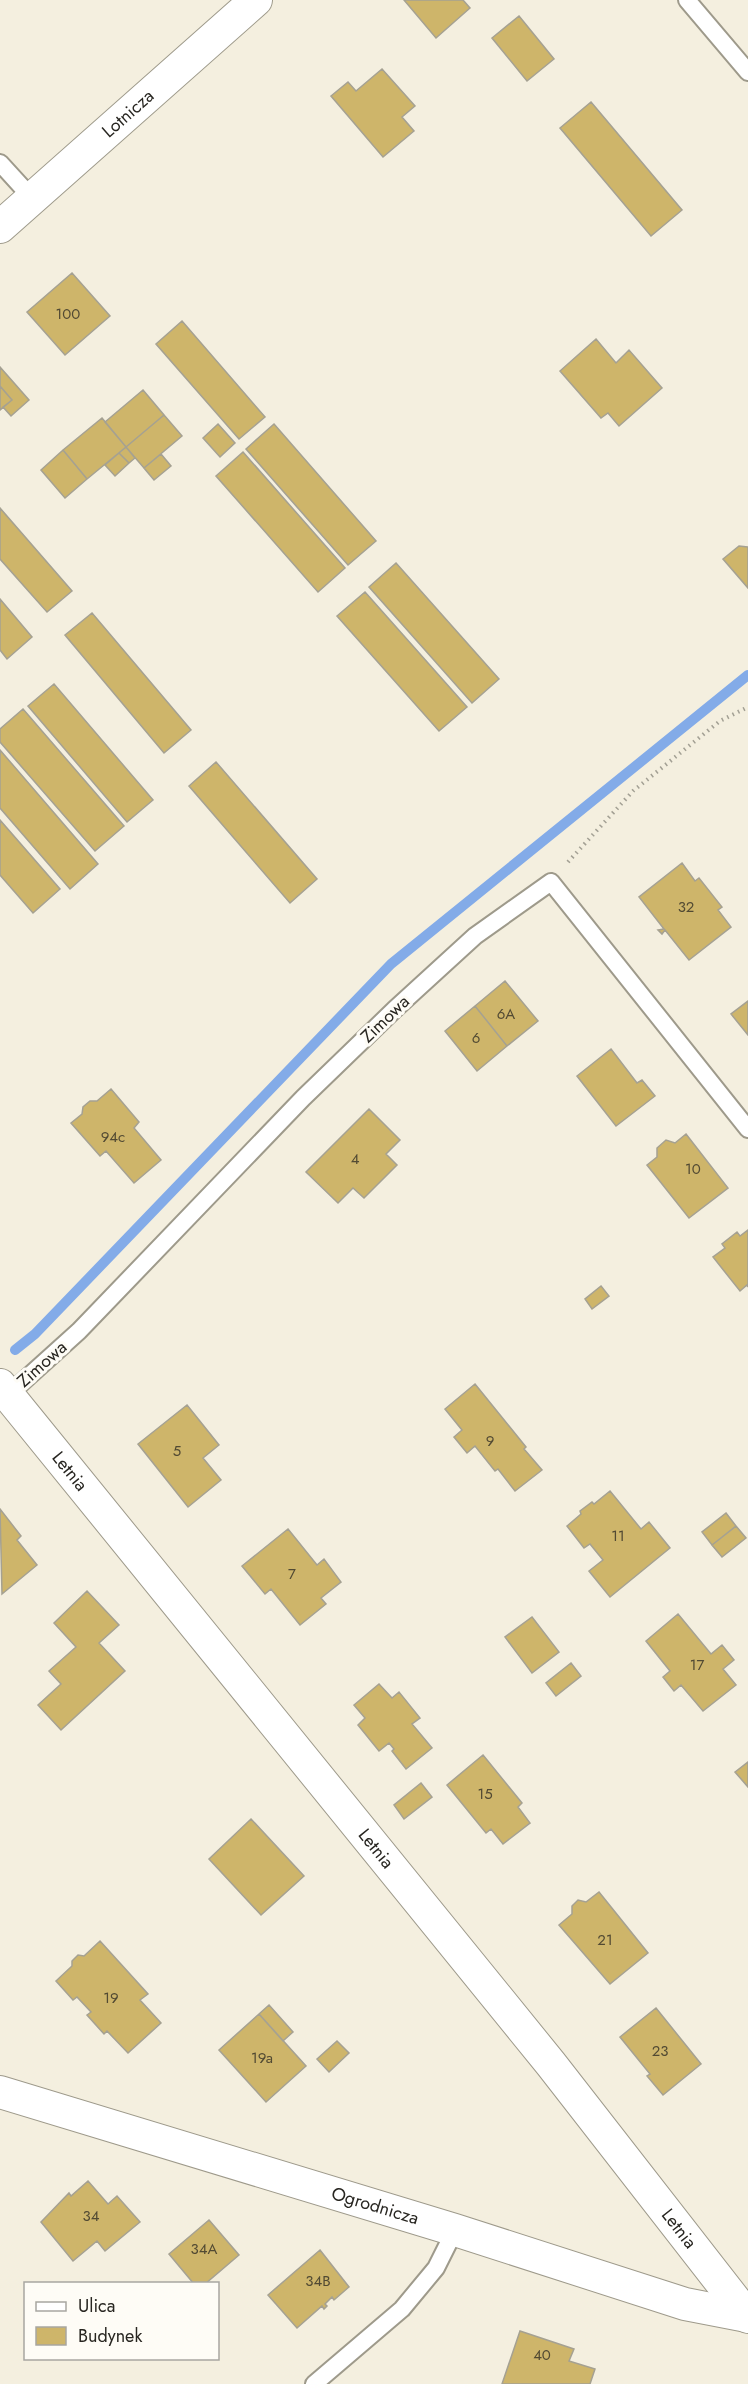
<svg xmlns="http://www.w3.org/2000/svg" width="748" height="2384" viewBox="0 0 748 2384" font-family="Jost,sans-serif">
<rect width="100%" height="100%" fill="#f4efdf"/>
<g fill="none" stroke-linecap="round" stroke-linejoin="round">
<path stroke="#83abe8" stroke-width="10" d="M15 1350 35 1334 391 964 748 675"/>
</g>
<path fill="#ceb56a" stroke="#a5a192" stroke-width="1.5" d="M404 0H463L470 8 436 38Z
M519 16 554 59 527 81 492 38Z
M382 69 415 106 402 117 414 131 383 157 331 96 348 82 356 91Z
M591 102 682 210 651 236 560 128Z
M72 273 110 316 65 355 27 312Z
M182 321 265 417 239 439 156 344Z
M596 339 616 363 629 350 662 388 619 426 608 413 601 418 560 371Z
M0 367 29 400 11 416 3 407 12 400 0 386Z
M0 386 12 400 0 410Z
M143 390 164 415 126 447 105 422Z
M164 415 182 436 144 468 126 447Z
M102 418 126 447 87 479 63 450Z
M218 424 235 443 220 457 203 438Z
M274 424 376 541 348 565 246 449Z
M126 447 135 458 129 463 119 453Z
M63 450 87 479 65 498 41 470Z
M243 452 345 568 318 592 216 476Z
M119 453 129 463 115 476 105 465Z
M161 454 171 466 154 480 144 468Z
M0 508 72 591 47 612 0 559Z
M739 546 748 547V588L723 559Z
M396 563 499 679 472 703 369 587Z
M365 592 467 707 439 731 337 616Z
M0 599 32 637 7 659 0 650Z
M92 613 191 730 164 753 65 635Z
M54 684 153 800 127 822 28 706Z
M23 709 124 826 95 851 0 742V729Z
M0 750 98 864 70 889 0 808Z
M216 762 317 879 290 903 189 786Z
M0 820 60 889 33 913 0 875Z
M682 863 695 881 699 878 722 907 718 910 731 927 689 960 665 930 662 934 658 930 664 929 639 897Z
M505 981 538 1021 507 1046 475 1006Z
M748 1001V1035L731 1014Z
M475 1006 507 1046 477 1071 445 1031Z
M611 1049 637 1083 642 1080 655 1096 616 1126 577 1076Z
M111 1089 139 1122 134 1128 161 1160 134 1183 106 1151 100 1156 71 1123 82 1114 83 1107 90 1101H97Z
M369 1109 400 1140 386 1154 397 1165 364 1198 353 1188 338 1203 306 1172Z
M686 1134 728 1188 689 1218 647 1165 657 1157V1148L666 1140 675 1143Z
M748 1230V1287L747 1285 740 1291 713 1257 725 1248 722 1244 737 1232 740 1236Z
M601 1286 609 1296 592 1309 585 1299Z
M475 1384 526 1447 524 1449 542 1470 515 1491 498 1469 495 1471 475 1446 467 1453 454 1437 462 1430 445 1409Z
M187 1405 219 1445 203 1458 221 1480 188 1507 138 1444Z
M610 1491 641 1529 649 1522 670 1548 610 1597 589 1571 603 1560 590 1544 584 1548 567 1526 581 1514 580 1511 592 1502 594 1504Z
M0 1509 21 1536 17 1540 37 1565 2 1594Z
M726 1513 736 1526 712 1545 702 1532Z
M736 1526 746 1538 722 1557 712 1545Z
M288 1529 317 1565 324 1559 341 1582 321 1598 326 1604 300 1625 271 1589 265 1594 242 1566Z
M87 1591 119 1625 99 1643 125 1671 61 1730 38 1705 61 1684 49 1671 76 1647 54 1623Z
M678 1614 711 1654 722 1645 734 1660 723 1669 736 1685 703 1711 681 1685 674 1691 663 1677 670 1671 646 1641Z
M532 1617 559 1652 532 1673 505 1637Z
M571 1663 581 1676 556 1696 546 1683Z
M379 1684 392 1698 399 1692 420 1718 412 1724 432 1748 406 1769 392 1751 394 1749 389 1743 379 1751 358 1725 365 1718 354 1705Z
M483 1755 522 1803 518 1807 530 1823 503 1844 491 1829 486 1833 447 1785Z
M748 1762V1787L735 1772Z
M421 1783 432 1797 404 1819 394 1805Z
M251 1819 304 1876 261 1915 209 1859Z
M599 1892 648 1953 610 1984 559 1925 572 1914V1906L578 1900 586 1902Z
M100 1941 148 1994 140 2000 161 2023 128 2053 107 2031 104 2034 87 2015 91 2012 77 1997 73 2000 56 1981 72 1966V1961L78 1955 84 1956Z
M269 2005 293 2032 283 2041 259 2014Z
M656 2008 701 2064 663 2095 647 2076 650 2074 620 2037Z
M259 2014 306 2066 266 2102 219 2050Z
M337 2041 349 2053 329 2072 317 2059Z
M88 2181 108 2204 117 2196 140 2222 105 2251 97 2241 73 2261 41 2222 69 2193 71 2196Z
M209 2220 239 2255 205 2284H194L169 2254Z
M320 2250 349 2287 334 2300 332 2297 325 2304 327 2306 324 2309 322 2306 297 2328 268 2295Z
M520 2331 574 2349 569 2361 595 2369 590 2384H502Z"/>
<g fill="none" stroke-linecap="round" stroke-linejoin="round">
<defs>
<path id="lane" d="M687 0 748 72
M0 163 32 198
M8 1395 79 1331 303 1098 394 1010 475 936 551 882 748 1129
M314 2384 402 2309 436 2268 455 2230"/>
<g id="street">
<path id="s1" d="M0 227 256 0"/>
<path id="s2" d="M0 1385 551 2064 748 2317"/>
<path id="s3" d="M0 2092 455 2230 685 2304 747 2316"/>
</g>
</defs>
<use href="#lane" stroke="#9e9a8b" stroke-width="20"/>
<use href="#street" stroke="#9e9a8b" stroke-width="34"/>
<path stroke="#a3a094" stroke-width="4" stroke-dasharray="1.5 4.5" stroke-linecap="butt" d="M568 862 633 791 720 721 748 707"/>
<use href="#lane" stroke="#fff" stroke-width="16"/>
<use href="#street" stroke="#fff" stroke-width="32"/>
</g>
<g text-anchor="middle" stroke-width="6" stroke-linejoin="round" paint-order="stroke">
<g font-size="15" fill="#524a33">
<text x="68" y="319">100</text>
<text x="686" y="912">32</text>
<text x="506" y="1019">6A</text>
<text x="476" y="1043">6</text>
<text x="113" y="1142">94c</text>
<text x="355" y="1164">4</text>
<text x="693" y="1174">10</text>
<text x="490" y="1446">9</text>
<text x="177" y="1456">5</text>
<text x="618" y="1541">11</text>
<text x="292" y="1579">7</text>
<text x="697" y="1670">17</text>
<text x="485" y="1799">15</text>
<text x="605" y="1945">21</text>
<text x="111" y="2003">19</text>
<text x="660" y="2056">23</text>
<text x="262" y="2063">19a</text>
<text x="91" y="2221">34</text>
<text x="204" y="2254">34A</text>
<text x="318" y="2286">34B</text>
<text x="542" y="2360">40</text>
</g>
<g font-size="18" fill="#282621" stroke="#fefcf6">
<text dy="6" stroke="none"><textPath href="#s1" startOffset="171">Lotnicza</textPath></text>
<text transform="translate(385 1019) rotate(-44)" y="6">Zimowa</text>
<text transform="translate(42 1364) rotate(-42)" y="6">Zimowa</text>
<text dy="6" stroke="none"><textPath href="#s2" startOffset="111">Letnia</textPath></text>
<text dy="6" stroke="none"><textPath href="#s2" startOffset="597">Letnia</textPath></text>
<text dy="6" stroke="none"><textPath href="#s3" startOffset="392">Ogrodnicza</textPath></text>
<text dy="6" stroke="none"><textPath href="#s2" startOffset="1083">Letnia</textPath></text>
</g>
</g>
<rect x="24" y="2282" width="195" height="78" fill="#fefcf6" stroke="#a8a6a1" stroke-width="1.5"/>
<rect x="36" y="2302" width="30" height="9" fill="#ffffff" stroke="#a8a6a1" stroke-width="1.5"/>
<text x="78" y="2312" font-size="18" fill="#282621">Ulica</text>
<rect x="36" y="2327" width="30" height="18" fill="#ceb56a" stroke="#a8a6a1" stroke-width="1.5"/>
<text x="78" y="2342" font-size="18" fill="#282621">Budynek</text>
</svg>
